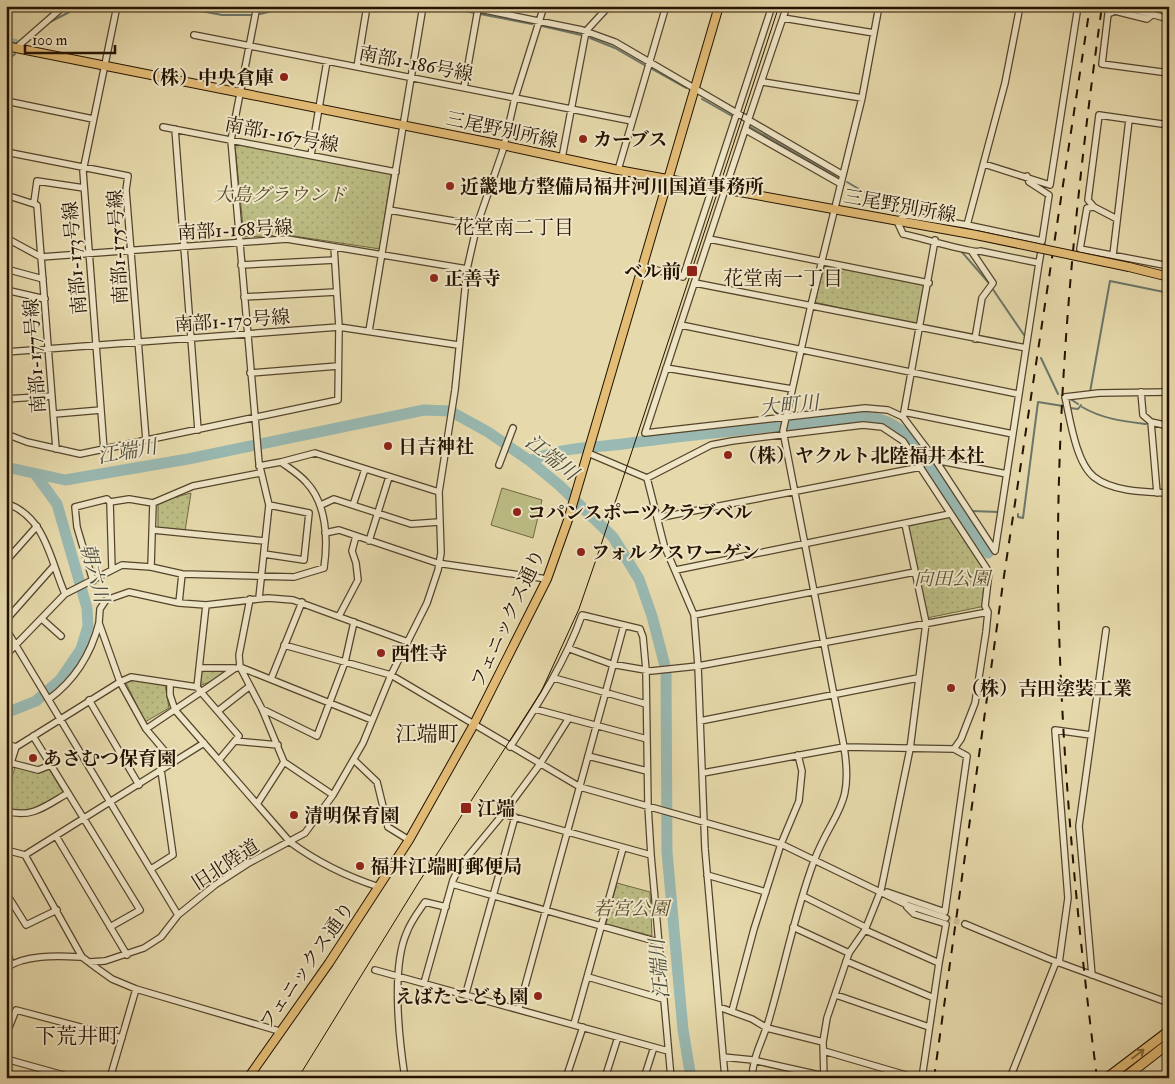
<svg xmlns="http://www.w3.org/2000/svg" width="1175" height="1084" viewBox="0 0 1175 1084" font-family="'IM FELL Double Pica','Noto Serif JP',serif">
<defs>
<pattern id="park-dots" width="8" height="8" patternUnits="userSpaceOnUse" patternTransform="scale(1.25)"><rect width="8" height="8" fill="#bcbd84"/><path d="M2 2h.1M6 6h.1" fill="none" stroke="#a1a170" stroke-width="1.8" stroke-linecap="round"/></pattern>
</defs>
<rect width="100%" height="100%" fill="#e6d9ab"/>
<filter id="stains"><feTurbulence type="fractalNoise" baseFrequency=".004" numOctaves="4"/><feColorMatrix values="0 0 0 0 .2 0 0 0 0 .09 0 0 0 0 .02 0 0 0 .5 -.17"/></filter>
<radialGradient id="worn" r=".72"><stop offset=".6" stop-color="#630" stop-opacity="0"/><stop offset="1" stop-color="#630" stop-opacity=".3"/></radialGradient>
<path fill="url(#park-dots)" stroke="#706842" d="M236 143 391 174 380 249 287 235 244 237 235 145Z
M824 264 925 284 918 325 814 302Z
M191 493 185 531 158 528V502Z
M950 514 989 572 985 606 927 618 907 527Z
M230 670 215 680 199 686 202 671Z
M134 680 165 685 169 708 145 722 126 683Z
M16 765 39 773 49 769 64 794 29 812 6 809V794Z
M617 883 650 892 652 936 606 924Z"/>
<path fill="#bcbd84" stroke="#706842" d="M502 488 542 500 533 538 491 525Z"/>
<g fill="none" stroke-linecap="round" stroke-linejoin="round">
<path stroke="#6a766b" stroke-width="2" d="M175 6 222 15H251
M444 6 474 13
M260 14 292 6
M480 14 532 24
M50 22 81 6
M542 26 581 35
M590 38 615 48 646 66
M6 61 15 54
M652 69 686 88
M702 99 732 116
M750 127 837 177
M847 182 900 213
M961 251 988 282
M992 288 1024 335
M1041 358 1058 394
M1090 392 1110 281 1169 293
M1072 400 1078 404
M1082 407C1103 419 1122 421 1146 424
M1070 408 1078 409 1081 405
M971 511 999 512
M1018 514V517L1023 518 1038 402 1063 406
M962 517 967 513"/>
<path stroke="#99b9b2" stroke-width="6" d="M6 40 16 42"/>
<path stroke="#99b9b2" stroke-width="11" d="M530 461C559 447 592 448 623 444 700 433 779 427 856 417 880 416 896 423 912 441L988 553
M6 467 65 480 188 459 424 410 450 411 488 432 530 461 559 485 613 537 639 579 652 616 666 670 667 852 683 1030 691 1078
M6 713 36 701 60 680 81 649 88 626 87 608 57 504 35 474"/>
<path stroke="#c9bb91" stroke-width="5.5" stroke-dasharray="5.5 3" stroke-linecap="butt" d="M946 918 965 924"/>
<defs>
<path id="minor" d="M46 6 57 11
M257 6 231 140 259 463 269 505 259 598
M465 6 582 30 615 42 843 175
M787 6C738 148 692 290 645 433L865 408 888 410 903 417 904 412
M1121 6 1169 19
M1136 6 1149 10 1152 15 1147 19 1115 11 1108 14 1102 64 1169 73
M6 18 11 6
M783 18 874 33
M194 35 632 121
M16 48 64 6
M357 67 367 6
M763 82 862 98
M464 88 478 9
M6 101 93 119
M163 127 396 172
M175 129 198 430
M746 130 841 184
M6 152 128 176 126 190 146 440
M311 155 327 61
M562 158 586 31 609 6
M984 164 1050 185 1078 6
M618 170 666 6
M6 195 37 205 56 449
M34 202 37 181 84 188
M1094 207 1088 200 1099 115 1169 125
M389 210 477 225
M1117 219 1094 207 1087 208 1080 249 1169 266
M967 225 1042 241 1049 195 1029 182 1027 176
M6 238 41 257 287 239 467 269
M709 239 929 283
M935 240 904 412 1013 434
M972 252 993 283 982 298 975 339
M1113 255 1129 120
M1039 263 1042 246
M241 265 335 260
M641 266 683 277 772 6
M1166 266 1169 244
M6 269 43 279
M695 283 1026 348
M6 290 45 299
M244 297 336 292
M681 325 1018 394
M369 331 423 6
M6 352 339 327 458 345
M666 368 792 389
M250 373 338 366
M1141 392 1143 415 1151 422 1157 493
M1169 392 1099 393 1065 397C1070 419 1076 463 1094 477 1113 492 1146 492 1169 493
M6 399 52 396
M54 414 101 410
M903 417 936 461 995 551 1039 263 980 251C974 254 915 236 903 234L897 221 906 215 967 225 1005 83 1020 6
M1151 422 1169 426
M6 434 27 442 80 454 338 400 339 327 334 247
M104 450 83 171 117 6
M588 453 647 478
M935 460 1007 474
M281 462 315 453 439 492
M499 465 513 428
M6 503C46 517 50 560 65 594
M321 505 334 499 411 524 439 522
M353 505 365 469
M657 518 921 467
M153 530 265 541
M325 533 339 530 437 563 547 579
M369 541 389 477
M264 554 304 560 309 513 269 505
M6 561 37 526
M151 567 153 503
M112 570 110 502 129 499 153 503 193 486 260 473
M676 570 950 514
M93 581 77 527 75 507 107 499 110 502
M250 599 239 655 240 667 262 709 284 762 257 804
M179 603 182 574
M694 615 915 572
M339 616 358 580 356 563 352 551 356 536
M42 619 61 636
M6 620 53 567
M6 629 178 915
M284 645 391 675 580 787 781 844 907 905 946 918
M570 649 611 664 651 671 698 666 705 849 725 1078
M6 655 65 594 122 565 151 567 182 574 294 577 324 568C328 540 327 504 306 482 299 474 289 468 281 462L259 466
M199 668H234
M554 678 646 704
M271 679 302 602
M170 683V695L175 710 290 842C317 862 348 877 379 887
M197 687 206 605
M49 699C75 680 91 654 99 623
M89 700 139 785
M262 709 317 736 345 662 354 622
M535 709 647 739
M218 711 250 686
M700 721 918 678
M146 729 201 692 239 736 219 760
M33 736 140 910 110 927
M235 741 278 745
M6 744 16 747
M510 747C538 704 565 663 582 615L640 629 643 637 646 670 648 806 651 855 671 1078
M954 749 961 739 975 703 986 632 988 612 985 606 989 572 903 441 882 427 863 425 732 441 711 445 647 478 664 545 694 615 698 666 988 612
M588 756 647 771
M354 760 377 782 388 827 409 840
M174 762 146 729 120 682 99 623 100 609 106 600 129 592 179 603 206 605 268 598 293 600 408 642
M284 762 333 795
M11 763 38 770 51 765
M703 773 844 747 954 749 967 756 945 912 887 892
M6 778 16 747 120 682 131 677 197 687 201 692 234 669 240 667 372 720
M6 811C32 819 47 805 68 793
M503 814 540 764 569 718
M56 836 127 955
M6 850 25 855 82 957 98 969 112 979 136 989 279 1031
M25 855 204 743
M151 869 173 855 161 770
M707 875 766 892
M452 884 658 942
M6 893 26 925 57 910
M803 896 865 927
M907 907 914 914 946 924 939 963
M965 924 1049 959 1169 1003
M793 927 849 953
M865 930 939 963 922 1078
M6 947 11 965
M846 961 934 998
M89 962 105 961 144 948 161 937 178 915 215 885 249 863 305 833 333 795 363 743 391 675 427 603 438 570 441 553 439 492 455 390 467 269 477 225 503 150 515 98 544 6
M1059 963 1068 898 1055 730 1091 735
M6 968C25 954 59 956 82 957
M375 970 668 1051
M1092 975 1079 826 1106 630
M588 977 663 999
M424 983 453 880 460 866 503 814 651 855
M466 993 515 817
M836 995 929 1027
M719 1007 752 1019 767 1028 823 1042
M519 1008 624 625
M732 1011 754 929 781 844 799 801 802 771 798 755
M574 1024 623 848
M6 1035 16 1010 122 1038
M824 1051 916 1078
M723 1057 753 1060 824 1076
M6 1059 74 1078
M110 1078 136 989
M405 1078C399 1039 391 967 407 932 411 921 419 911 425 902L446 907
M566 1078 583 1027
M605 1078 618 1037
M644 1078 654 1047
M752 1078C753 1054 764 1039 770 1016 785 964 795 912 814 861 833 811 854 808 844 747L783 431 811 305 862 98 879 6
M824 1078 823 1042 827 1018 849 953 865 930 881 890 910 749 926 623 905 524
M1010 1078 1056 962"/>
<path id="major" d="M6 46 502 145 618 170 976 235
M1129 267 1169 277
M248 1078 329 963 409 840 473 726 547 579 568 520 719 6"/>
<path id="highway" d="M1107 1078 1169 1031
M1124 1078 1169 1043"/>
</defs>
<use href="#minor" stroke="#54442b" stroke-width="8"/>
<use href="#major" stroke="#241200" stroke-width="10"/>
<use href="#highway" stroke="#241200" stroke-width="11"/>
<use href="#minor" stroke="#efe6c8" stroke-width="5.5"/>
<use href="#major" stroke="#e3bc76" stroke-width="8"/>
<use href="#highway" stroke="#e3bc76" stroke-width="9"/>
<path stroke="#241200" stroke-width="1" d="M298 1078 419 882 541 692 579 609 600 548 779 6"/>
<path stroke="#241200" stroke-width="2" stroke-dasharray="9 9" stroke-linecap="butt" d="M934 1078 1004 576 1090 6
M1097 1078C1076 915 1061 752 1058 588 1056 393 1075 199 1102 6"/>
<defs>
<path id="major-bridge" d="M976 235 1129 267"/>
</defs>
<use href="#major-bridge" stroke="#241200" stroke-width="10" stroke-linecap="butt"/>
<use href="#major-bridge" stroke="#e3bc76" stroke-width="8"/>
</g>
<defs><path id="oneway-shaft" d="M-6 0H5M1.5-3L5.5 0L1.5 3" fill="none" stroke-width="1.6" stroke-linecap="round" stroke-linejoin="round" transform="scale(1.25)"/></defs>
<use stroke="#84673b" href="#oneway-shaft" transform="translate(1138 1054) rotate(-37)"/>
<g fill="#8f2418" stroke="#efe6c8" stroke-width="2">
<circle cx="284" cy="77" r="5"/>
<circle cx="583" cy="139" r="5"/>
<circle cx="450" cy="186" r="5"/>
<rect x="686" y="265" width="12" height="12" rx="2.5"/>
<circle cx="434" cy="278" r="5"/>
<circle cx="388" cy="446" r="5"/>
<circle cx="728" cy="455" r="5"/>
<circle cx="517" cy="512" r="5"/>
<circle cx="581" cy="552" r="5"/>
<circle cx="381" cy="653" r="5"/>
<circle cx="951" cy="688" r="5"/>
<circle cx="33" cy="758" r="5"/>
<rect x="460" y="802" width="12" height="12" rx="2.5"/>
<circle cx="294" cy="815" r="5"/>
<circle cx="360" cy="866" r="5"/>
<circle cx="538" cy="996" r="5"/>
</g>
<g text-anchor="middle" stroke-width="4" stroke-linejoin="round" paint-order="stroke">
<g font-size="19" fill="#241200" stroke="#efe6c8">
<text transform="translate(416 63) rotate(11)" y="7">南部1-186号線</text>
<text transform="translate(502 129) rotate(12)" y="7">三尾野別所線</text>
<text transform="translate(282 134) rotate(11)" y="7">南部1-167号線</text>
<text transform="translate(900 205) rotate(10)" y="7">三尾野別所線</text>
<text transform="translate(235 229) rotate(-3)" y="7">南部1-168号線</text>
<text transform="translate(117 247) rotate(-93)" y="7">南部1-175号線</text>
<text transform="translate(74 258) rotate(-95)" y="7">南部1-173号線</text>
<text transform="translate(232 320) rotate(-4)" y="7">南部1-170号線</text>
<text transform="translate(34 356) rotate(-94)" y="7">南部1-177号線</text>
<text transform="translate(507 618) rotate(-65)" y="7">フェニックス通り</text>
<text transform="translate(225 864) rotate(-33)" y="7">旧北陸道</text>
<text transform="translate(306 965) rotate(-55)" y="7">フェニックス通り</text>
</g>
<g font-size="19" font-weight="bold" fill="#241200" stroke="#efe6c8" text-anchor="start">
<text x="274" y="84" text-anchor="end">（株）中央倉庫</text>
<text x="593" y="146">カーブス</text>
<text x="460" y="193">近畿地方整備局福井河川国道事務所</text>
<text x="681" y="278" text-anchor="end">ベル前</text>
<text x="444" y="285">正善寺</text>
<text x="398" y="453">日吉神社</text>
<text x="738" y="462">（株）ヤクルト北陸福井本社</text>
<text x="527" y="519">コパンスポーツクラブベル</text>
<text x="591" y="559">フォルクスワーゲン</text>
<text x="391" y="660">西性寺</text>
<text x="961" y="695">（株）吉田塗装工業</text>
<text x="43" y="765">あさむつ保育園</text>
<text x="477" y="815">江端</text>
<text x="304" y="822">清明保育園</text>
<text x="370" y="873">福井江端町郵便局</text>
<text x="528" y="1003" text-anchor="end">えばたこども園</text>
</g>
<g font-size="19" font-style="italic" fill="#594e2e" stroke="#efe6c8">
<text x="280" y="201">大島グラウンド</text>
<text x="952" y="585">向田公園</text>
<text x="631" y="915">若宮公園</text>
</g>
<g font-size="20" fill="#241200" stroke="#efe6c8">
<text x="514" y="234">花堂南二丁目</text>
<text x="783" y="285">花堂南一丁目</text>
</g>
<g font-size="20" font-style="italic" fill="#4d4c3e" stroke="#efe6c8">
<text transform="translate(789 405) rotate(-6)" y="7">大町川</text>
<text transform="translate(127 451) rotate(-10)" y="7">江端川</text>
<text transform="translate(552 457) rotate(38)" y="7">江端川</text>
<text transform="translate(95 573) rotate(75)" y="7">朝六川</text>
<text transform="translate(659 969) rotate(-95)" y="7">江端川</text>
</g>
<g font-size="21" fill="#241200" stroke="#efe6c8">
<text x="427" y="741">江端町</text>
<text x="77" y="1043">下荒井町</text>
</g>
</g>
<rect width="1175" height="1084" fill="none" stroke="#e6d9ab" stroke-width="25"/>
<rect x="8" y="8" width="1160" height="1069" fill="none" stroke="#241200" stroke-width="2.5"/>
<rect x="12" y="12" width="1150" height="1059" fill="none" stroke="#241200"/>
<path d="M25 45v8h90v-8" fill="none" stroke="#241200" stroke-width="2.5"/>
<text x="32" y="45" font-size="15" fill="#241200" stroke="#efe6c8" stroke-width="4" paint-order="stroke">100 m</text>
<rect width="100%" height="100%" filter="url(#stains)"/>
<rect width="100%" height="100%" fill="url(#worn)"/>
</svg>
